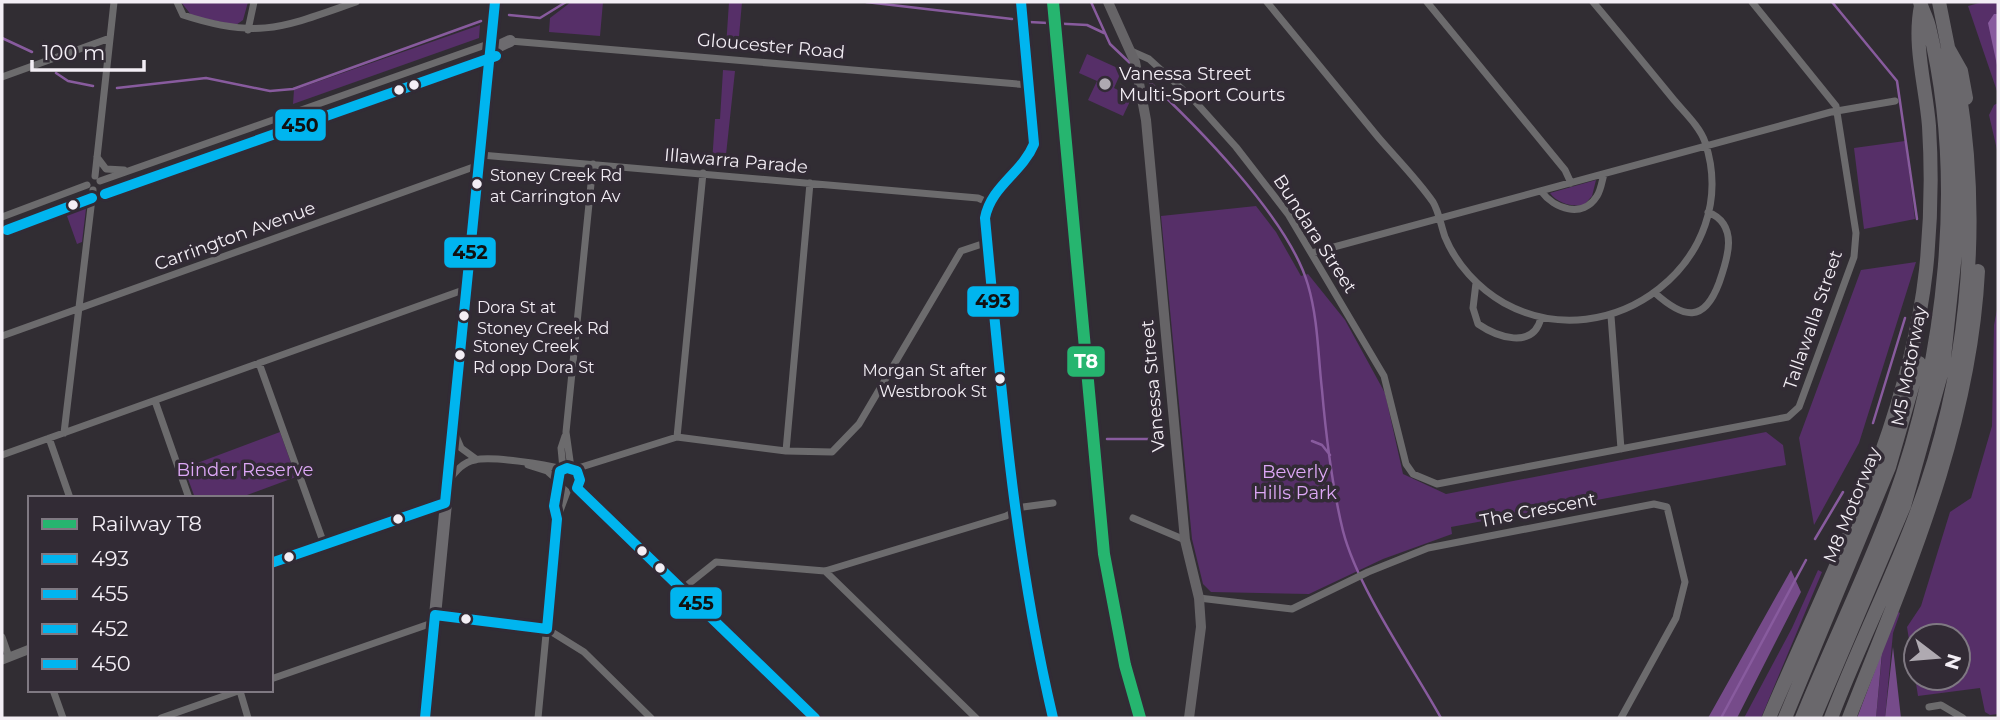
<svg xmlns="http://www.w3.org/2000/svg" width="2000" height="720" viewBox="0 0 2000 720" font-family="Montserrat,sans-serif">
<rect width="100%" height="100%" fill="#312d33"/>
<path fill="#562f68" fill-rule="evenodd" d="M181 2H248L243 20 236 25 192 16Z
M571 2H603L600 36 549 32 550 18Z
M729 2H742L738 48 726 47Z
M1983 2H1998V94L1968 6Z
M480 25 479 38 293 104 294 90Z
M1087 54 1122 70 1114 88 1132 97 1123 116 1088 100 1097 81 1079 73Z
M723 70 735 71 725 164 712 163 715 119H720Z
M1998 103V154L1989 115 1994 105Z
M1905 141 1915 219 1864 229 1854 148Z
M1596 180 1592 196 1584 205C1571 207 1557 203 1550 193Z
M88 192 82 242 77 244 62 202Z
M1256 206 1276 232 1301 276 1308 274 1345 320 1385 393 1403 474 1446 494 1766 432 1783 445 1786 465 1451 527 1452 534 1383 559 1309 594 1211 592 1203 584 1192 539 1161 216Z
M1916 262 1859 443 1814 525 1799 438 1861 270Z
M1998 305V714L1990 715 1985 712 1980 688 1918 696 1907 627 1921 606 1950 512 1971 498 1992 426 1994 325ZM1916 636H1958V678H1916Z
M280 432 296 477 239 498H195L184 468Z
M1818 570 1822 572 1761 718H1744L1792 628Z
M1896 611 1900 613 1893 633 1885 718H1876L1882 655 1855 718Z"/>
<path fill="#764b8a" d="M1791 570 1801 592 1737 718H1708Z
M1893 647 1901 718H1885Z
M1882 652 1876 718H1857Z"/>
<path fill="#885b9e" d="M1994 14H1998V70L1988 23Z"/>
<g fill="none" stroke-linecap="round" stroke-linejoin="round">
<path stroke="#885b9e" stroke-width="2.5" d="M866 2 1012 19
M1091 2 1110 44 1130 63
M1832 2 1897 81 1917 219
M509 15 540 18 566 2
M1029 22 1087 25 1104 33
M2 38 32 52
M56 73 68 81 93 86
M1142 75C1193 122 1289 218 1308 285 1318 319 1318 355 1322 390 1326 436 1332 486 1343 531 1358 589 1411 664 1441 718
M117 88 206 78 270 91 293 89 481 21
M1873 423 1905 318
M1107 439H1163
M1312 441 1322 445 1330 455
M1815 539 1843 492
M1721 718 1806 560"/>
<path stroke="#6c6b6d" stroke-width="7" d="M177 2 183 15C259 40 284 27 356 2
M1267 2C1304 47 1341 92 1378 137 1396 158 1417 179 1433 202 1439 212 1441 226 1445 237 1456 264 1478 288 1504 303 1611 362 1744 259 1705 142 1700 127 1684 112 1674 100 1647 67 1620 34 1593 2
M1427 2 1565 170 1571 183
M248 30 254 2
M510 41 1029 85
M1131 51 1149 59 1192 98 1236 147 1288 214 1384 376 1406 464 1413 474 1437 484 1788 417 1799 407 1854 257 1856 233 1836 106 1752 2
M2 77 110 38
M481 155 978 198 987 202
M97 157 106 169 124 170
M95 176 114 2
M100 181 491 43
M1541 191C1554 209 1583 219 1597 196 1601 190 1602 181 1604 174
M2 217 87 185
M1312 253 1831 112 1895 101
M1476 283 1473 308 1478 324C1497 337 1533 350 1541 318
M1655 293C1684 319 1704 323 1719 283 1727 260 1740 225 1708 212
M1611 316 1621 449
M2 336 479 165
M259 363 324 544
M155 401 189 498
M64 433 93 190
M455 434 461 448 476 459
M677 437 703 173
M49 438 70 498
M786 451 810 183
M2 455 466 289
M528 465 547 471 556 479
M571 468 566 432 593 164
M563 469 561 448 565 436
M575 469 677 437 786 451 832 452 859 424 961 251 988 242
M449 480C456 471 463 462 475 460 491 456 545 464 562 469
M577 488 815 718
M567 492 556 482C556 473 562 467 571 468L578 473 577 488
M557 518 554 506 557 485
M1133 518 1185 540
M825 571 976 718
M681 590 716 562 825 571 1006 516 1023 507 1053 503
M1199 598 1292 609 1368 572 1428 548 1654 504 1667 507 1685 582 1676 618 1621 718
M435 615 547 629 584 652 651 718
M2 637 9 657
M271 679 435 622
M53 690 63 718
M240 691 248 718
M1929 707 1941 705 1963 718
M161 718 241 690
M538 718 557 519 567 492"/>
<path stroke="#6c6b6d" stroke-width="9" d="M1021 2 1034 144C1026 174 986 185 985 218 1002 385 1010 555 1053 718
M271 563 445 503
M2 660 30 649"/>
<path stroke="#666467" stroke-width="10" d="M1108 2 1135 62 1146 120 1185 540 1199 598 1201 627 1189 718"/>
<path stroke="#6d6b6f" stroke-width="12" d="M490 56 497 47 510 41
M425 718 495 2"/>
<path stroke="#6a686c" stroke-width="14" d="M1948 48 1961 71 1966 98
M1769 718C1831 572 1908 430 1926 270 1931 222 1932 174 1929 126 1926 87 1913 45 1921 6
M1785 718 1889 467 1919 363
M1802 718C1831 646 1866 576 1893 503 1946 357 1966 179 1929 27 1927 18 1922 10 1920 2
M1814 718 1904 506 1943 367 1958 225 1948 47 1939 2
M1831 718C1857 649 1891 582 1917 512 1967 378 1982 231 1959 89
M1849 718C1906 573 1970 430 1978 271"/>
<defs>
<path id="bus-1" d="M1021 2 1034 144C1022 173 991 186 985 218 1001 386 1014 553 1053 718"/>
<path id="bus-2" d="M577 488 815 718
M435 615 547 629
M547 629 557 519 554 506 560 471 567 468 577 471 580 480 577 488
M425 718 435 615"/>
<path id="bus-3" d="M445 503 495 2
M271 563 445 503"/>
<path id="bus-4" d="M105 194 496 56
M7 230 92 198"/>
</defs>
<use href="#bus-1" stroke="#322b35" stroke-width="16"/>
<use href="#bus-2" stroke="#322b35" stroke-width="16"/>
<use href="#bus-3" stroke="#322b35" stroke-width="16"/>
<use href="#bus-4" stroke="#322b35" stroke-width="16"/>
<use href="#bus-1" stroke="#00b5ef" stroke-width="10"/>
<use href="#bus-2" stroke="#00b5ef" stroke-width="10"/>
<use href="#bus-3" stroke="#00b5ef" stroke-width="10"/>
<use href="#bus-4" stroke="#00b5ef" stroke-width="10"/>
<defs>
<path id="rail-1" d="M1053 2 1104 554 1125 665 1140 718"/>
</defs>
<use href="#rail-1" stroke="#322b35" stroke-width="18"/>
<use href="#rail-1" stroke="#26b56f" stroke-width="12"/>
</g>
<circle fill="#afaab1" stroke="#322b35" stroke-width="2.5" cx="1105" cy="84" r="7"/>
<g fill="#f3eef5" stroke="#322b35" stroke-width="2.5">
<circle cx="414" cy="85" r="6"/>
<circle cx="399" cy="90" r="6"/>
<circle cx="477" cy="184" r="6"/>
<circle cx="73" cy="205" r="6"/>
<circle cx="464" cy="316" r="6"/>
<circle cx="460" cy="355" r="6"/>
<circle cx="1000" cy="379" r="6"/>
<circle cx="398" cy="519" r="6"/>
<circle cx="642" cy="551" r="6"/>
<circle cx="289" cy="557" r="6"/>
<circle cx="660" cy="568" r="6"/>
<circle cx="466" cy="619" r="6"/>
</g>
<g text-anchor="middle" stroke-width="7" stroke-linejoin="round" paint-order="stroke">
<g font-size="16" fill="#f3eef5" stroke="#322b35" text-anchor="start">
<text x="490" y="181">Stoney Creek Rd<tspan x="490" dy="21">at Carrington Av</tspan></text>
<text x="477" y="313">Dora St at<tspan x="477" dy="21">Stoney Creek Rd</tspan></text>
<text x="473" y="352">Stoney Creek<tspan x="473" dy="21">Rd opp Dora St</tspan></text>
<text x="987" y="376" text-anchor="end">Morgan St after<tspan x="987" dy="21">Westbrook St</tspan></text>
</g>
<g font-size="18" fill="#f3eef5" stroke="#322b35">
<text transform="translate(771 46) rotate(5)" y="6">Gloucester Road</text>
<text transform="translate(736 161) rotate(5)" y="6">Illawarra Parade</text>
<text transform="translate(1315 234) rotate(57)" y="6">Bundara Street</text>
<text transform="translate(235 236) rotate(-20)" y="6">Carrington Avenue</text>
<text transform="translate(1813 320) rotate(-71)" y="6">Tallawalla Street</text>
<text transform="translate(1909 366) rotate(-79)" y="6">M5 Motorway</text>
<text transform="translate(1153 386) rotate(-95)" y="6">Vanessa Street</text>
<text transform="translate(1852 505) rotate(-68)" y="6">M8 Motorway</text>
<text transform="translate(1538 510) rotate(-11)" y="6">The Crescent</text>
</g>
<g font-size="18" fill="#f3eef5" stroke="#322b35" text-anchor="start">
<text x="1119" y="80">Vanessa Street<tspan x="1119" dy="21">Multi-Sport Courts</tspan></text>
</g>
<g font-size="18" fill="#dda8f6" stroke="#322b35">
<text x="245" y="476">Binder Reserve</text>
<text x="1295" y="478">Beverly<tspan x="1295" dy="21">Hills Park</tspan></text>
</g>
</g>
<g stroke="#322b35" stroke-width="2.5">
<rect x="274" y="108" width="53" height="34" rx="7" fill="#00b5ef"/>
<rect x="443" y="236" width="54" height="33" rx="7" fill="#00b5ef"/>
<rect x="966" y="285" width="54" height="33" rx="7" fill="#00b5ef"/>
<rect x="1066" y="345" width="40" height="33" rx="7" fill="#26b56f"/>
<rect x="669" y="586" width="54" height="34" rx="7" fill="#00b5ef"/>
</g>
<g font-size="19" text-anchor="middle" font-weight="bold" fill="#fff">
<text x="1086" y="368">T8</text>
</g>
<g font-size="19" text-anchor="middle" font-weight="bold" fill="#111">
<text x="300" y="132">450</text>
<text x="470" y="259">452</text>
<text x="993" y="308">493</text>
<text x="696" y="610">455</text>
</g>
<rect width="2000" height="720" fill="none" stroke="#f3eef5" stroke-width="7"/>
<rect x="28" y="496" width="245" height="196" fill="#322b35" stroke="#7f7982" stroke-width="2"/>
<rect x="42" y="519" width="35" height="10" fill="#26b56f" stroke="#7f7982" stroke-width="2"/>
<text x="91" y="531" font-size="21" fill="#f3eef5">Railway T8</text>
<rect x="42" y="554" width="35" height="10" fill="#00b5ef" stroke="#7f7982" stroke-width="2"/>
<text x="91" y="566" font-size="21" fill="#f3eef5">493</text>
<rect x="42" y="589" width="35" height="10" fill="#00b5ef" stroke="#7f7982" stroke-width="2"/>
<text x="91" y="601" font-size="21" fill="#f3eef5">455</text>
<rect x="42" y="624" width="35" height="10" fill="#00b5ef" stroke="#7f7982" stroke-width="2"/>
<text x="91" y="636" font-size="21" fill="#f3eef5">452</text>
<rect x="42" y="659" width="35" height="10" fill="#00b5ef" stroke="#7f7982" stroke-width="2"/>
<text x="91" y="671" font-size="21" fill="#f3eef5">450</text>
<g transform="translate(1937 657) rotate(106)"><circle r="33" fill="#322b35" stroke="#7f7982" stroke-width="2"/>
<path d="M0-5L12 26L0 18L-12 26Z" fill="#afaab1"/>
<text y="-10" font-size="19" font-weight="bold" text-anchor="middle" fill="#f3eef5">N</text>
</g>
<path d="M32 60v10h112v-10" fill="none" stroke="#f3eef5" stroke-width="3.5"/>
<text x="42" y="60" font-size="21" fill="#f3eef5" stroke="#322b35" stroke-width="5" paint-order="stroke">100 m</text>
</svg>
